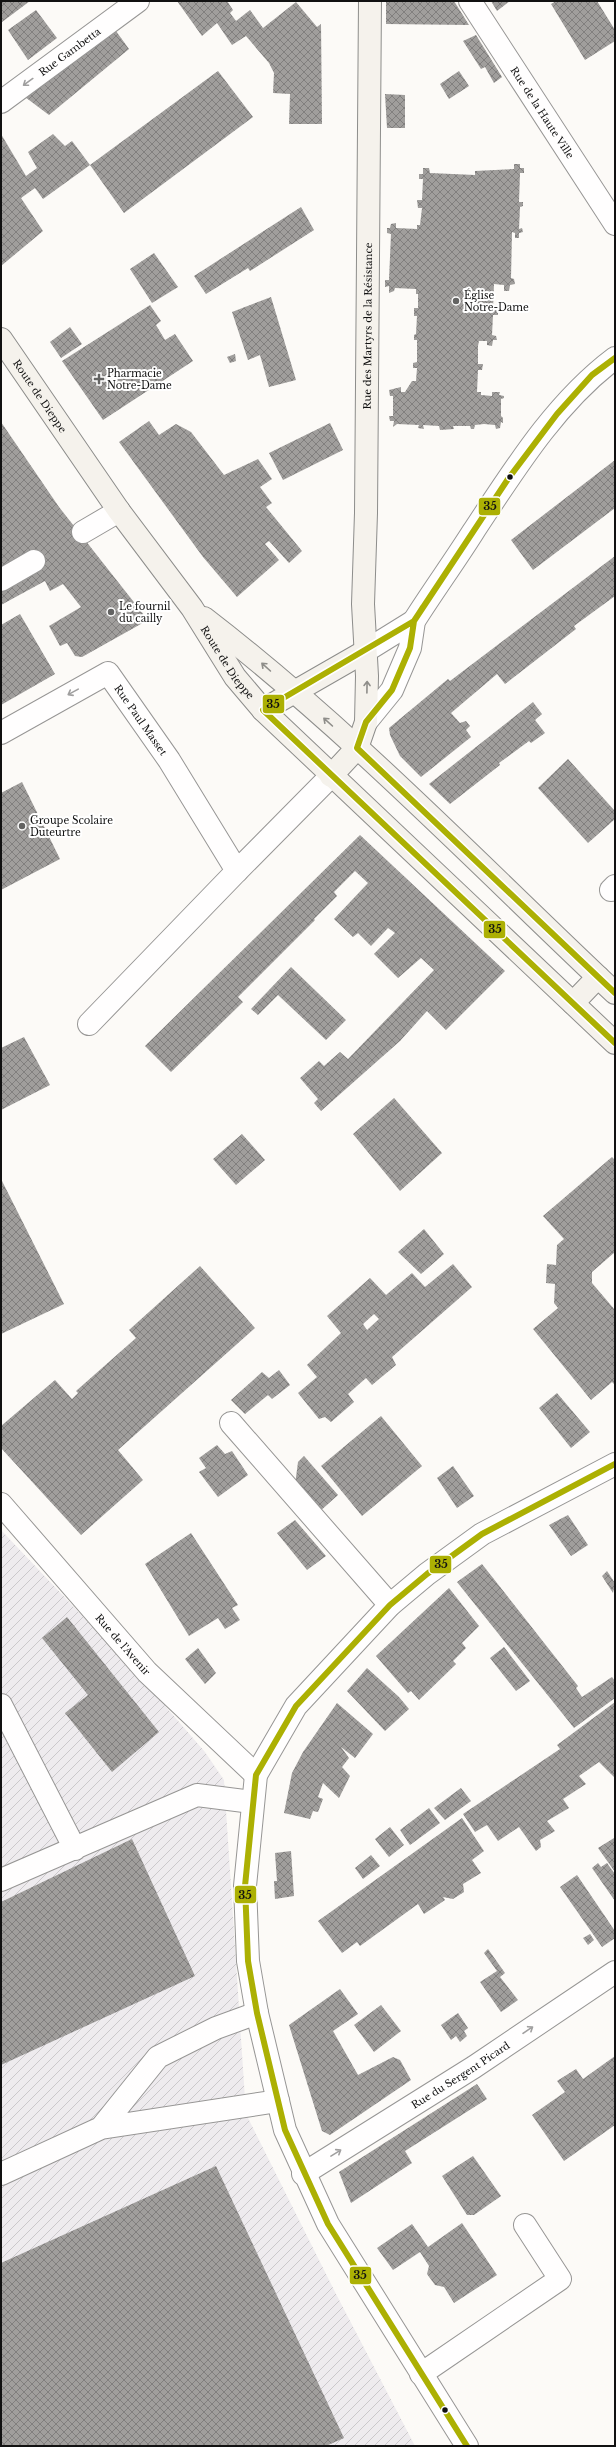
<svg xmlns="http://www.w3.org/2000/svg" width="616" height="2447" viewBox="0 0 616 2447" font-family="'Libre Baskerville',serif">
<defs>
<pattern id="industrial-furrows" width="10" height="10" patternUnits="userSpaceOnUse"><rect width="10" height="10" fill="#eeebee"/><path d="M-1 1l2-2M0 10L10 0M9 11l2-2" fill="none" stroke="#cbc8cb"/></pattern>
<pattern id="building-cross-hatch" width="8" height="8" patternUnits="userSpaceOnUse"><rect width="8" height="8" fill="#a09e9c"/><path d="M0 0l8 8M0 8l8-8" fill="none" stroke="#817f7e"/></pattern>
</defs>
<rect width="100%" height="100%" fill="#fcfaf7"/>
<path fill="url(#industrial-furrows)" d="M1 1530 140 1677 205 1752 224 1780 246 2114 335 2292 415 2446H1Z"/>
<path fill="url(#building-cross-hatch)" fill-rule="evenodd" d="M1 1H30L2 22Z
M177 1H227L233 10 230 13 236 21 250 10 263 28 296 2 317 27 321 24 322 124H289L290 94 273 93 274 73 269 63 246 36 232 45 217 23 202 36Z
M386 1H454L469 25 386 24Z
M491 1H510L497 11Z
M556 1H597L615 30V41L585 60 551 4Z
M36 10 57 38 28 60 8 30Z
M116 31 129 49 49 115 25 97Z
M476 35 502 77 494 83 485 67 481 69 463 41Z
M218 71 253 117 124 213 90 165Z
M459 71 469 86 449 99 440 84Z
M385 94 405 95V128H387Z
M1 134 26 176 37 168 28 152 53 134 65 146 72 141 90 165 43 199 35 188 21 198 43 231 1 266Z
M514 164H520V168H524V173H520L519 202H523V206L520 207 519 229 522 228 523 232 519 233V238H515V233L512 232 511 278 514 279 515 284 510 285 509 291H504V285L494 284 493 309H498V315H493L492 335 496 336 497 340H493L492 346 487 345V341H479L478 346V364H483L482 370H478L477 392H481V395L492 396V392H500L499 395 504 396V398L501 399V416L503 418V423L501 422 500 428 496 429 495 425 484 424 475 425 474 429H471L470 426H453L454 429 440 430 439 426 423 425 424 429 418 428 419 425 397 424 393 427 394 421H390L389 416H393V396H390L389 390 401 387V392H405L412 381H416L417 368H413V363L417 362V340H414V335L416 334 417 316H414V308H418V294H416V289L395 288 394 291 389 293V286L385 287V280H389L391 234 387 233V228H390L391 224 396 223V228L417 229V225H420L422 208H418L417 200H422L423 179H419V174H423V168H429L430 173 475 175V171L514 169Z
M301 207 314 230 250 271 248 268 206 294 194 276Z
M154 253 178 287 152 303 130 269Z
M271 297 296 380 269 387 260 355 248 360 232 312Z
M150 305 161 321 156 325 165 340 175 334 193 361 103 420 62 361Z
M70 327 82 344 61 358 50 342Z
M235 354 236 361 230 363 227 357Z
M149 421 159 435 176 424 191 432 224 475 258 459 272 479 260 487 272 503 266 507 302 551 289 563 269 541 265 544 279 560 237 597 203 557 119 442Z
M1 422 59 507 148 620 82 657 75 656 67 643 60 646 49 626 81 607 63 584 50 591 45 581 1 605Z
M330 423 343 450 283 480 269 453Z
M615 460V508L533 570 511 540Z
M615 556V596L574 626 576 629 505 684 497 674 451 713 460 723 466 721 470 726 466 730 471 737 421 777 400 756 390 735 389 728 448 679 450 681Z
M20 614 55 674 1 705V625Z
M533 702 542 714 535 720 545 733 531 743 529 741 499 763 500 765 450 804 429 784Z
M568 759 615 811V819L588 843 538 788Z
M22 782 60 859 1 890V793Z
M360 835 505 971 446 1030 427 1011 400 1041 321 1111 314 1103 318 1099 300 1078 319 1061 324 1066 340 1052 348 1059 434 970 421 958 398 978 374 954 395 933 391 930 388 928 371 946 358 933 353 937 334 919 368 883 355 871 334 892 337 896 314 919 315 920 238 997 243 1002 171 1072 145 1046Z
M291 967 346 1020 326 1040 278 995 258 1015 251 1009Z
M24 1037 50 1085 1 1110V1048Z
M394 1098 442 1153 400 1191 353 1134Z
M242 1134 265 1160 236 1185 213 1159Z
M612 1157 615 1160V1252L592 1272V1283L615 1310V1385L612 1382 591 1400 533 1329 558 1308 554 1303 555 1284 546 1283 547 1264 556 1265 557 1245 564 1239 543 1216Z
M1 1179 64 1304 1 1334Z
M424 1229 444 1254 421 1274 398 1252Z
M453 1264 472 1287 392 1357 396 1365 372 1385 366 1378 348 1394 354 1402 331 1422 325 1417 319 1419 298 1393 317 1377 307 1365 341 1333 327 1316 370 1278 386 1295 412 1273 425 1287ZM374 1314 379 1319 367 1330 363 1324Z
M200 1266 255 1328 118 1450 143 1480 81 1535 1 1448V1426L55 1380 72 1399 78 1393 76 1391 136 1338 129 1330Z
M279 1370 290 1385 272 1399 268 1395 245 1414 231 1400 262 1372 269 1378Z
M557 1393 590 1432 571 1448 539 1408Z
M381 1416 422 1466 362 1516 321 1466Z
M217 1445 225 1454 232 1451 248 1475 218 1497 199 1472 206 1468 199 1458Z
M304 1456 338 1495 319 1512 295 1485 298 1462Z
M453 1466 474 1496 457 1508 437 1478Z
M568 1515 588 1545 571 1556 549 1525Z
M295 1520 326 1556 307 1570 277 1533Z
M191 1533 238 1605 232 1608 240 1620 225 1629 218 1618 189 1636 145 1564Z
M482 1564 578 1686 576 1688 582 1697 612 1677 615 1681V1698L574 1728 457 1582Z
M607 1571 615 1583 613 1593 602 1576Z
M449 1588 479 1626 462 1643 466 1648 453 1661 456 1664 419 1700 411 1691 408 1693 376 1656Z
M67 1617 159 1732 112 1772 65 1713 88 1695 42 1638Z
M504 1647 530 1681 516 1691 490 1658Z
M198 1648 216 1673 205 1684 185 1659Z
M367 1668 399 1697 409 1709 385 1731 347 1691Z
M615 1702V1778L599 1762 579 1776 586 1784 563 1799 569 1808 547 1821 555 1831 540 1840 541 1847 536 1851 519 1827 498 1841 487 1825 475 1832 463 1814 560 1749 557 1745Z
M337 1703 373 1734 355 1758 341 1747 349 1758 342 1767 350 1776 339 1798 323 1783 318 1797 323 1799 318 1812 313 1811 310 1819 284 1813 292 1773 303 1752Z
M461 1788 471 1801 445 1820 434 1808Z
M429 1808 440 1823 410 1845 400 1830Z
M462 1818 484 1851 472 1860 481 1873 463 1884 464 1892 453 1899 443 1897 445 1900 424 1914 418 1904 360 1946 357 1942 342 1953 318 1921Z
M390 1827 404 1845 389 1857 375 1839Z
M614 1838 615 1840V1872L598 1848Z
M132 1839 195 1976 1 2065V1902Z
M291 1851 294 1896 275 1899 274 1881H277L275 1853Z
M371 1855 380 1866 363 1879 355 1868Z
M598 1863 601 1867 607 1863 615 1874V1901L592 1868Z
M577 1875 615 1931V1938L602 1947 560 1887Z
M590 1934 594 1940 588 1945 583 1938Z
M488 1949 505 1973 500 1977 518 2000 501 2012 480 1982 497 1971 484 1953Z
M340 1989 358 2014 333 2031 358 2075 393 2057 400 2060 411 2080 330 2135 322 2131 289 2025Z
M381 2005 401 2031 374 2052 354 2025Z
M458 2013 468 2028 464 2031 467 2036 460 2042 456 2036 451 2040 441 2025Z
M615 2056V2125L564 2161 532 2115 565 2092 557 2081 576 2069 583 2079Z
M477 2084 487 2099 405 2151 412 2163 351 2203 339 2172Z
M473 2156 501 2196 474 2215H467L442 2176Z
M216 2166 344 2438 326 2446H1V2263Z
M462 2223 497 2275 454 2303 444 2287 435 2285 427 2274 429 2266 420 2252 393 2270 377 2248 412 2224 428 2247Z"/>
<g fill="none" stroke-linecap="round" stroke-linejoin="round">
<defs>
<path id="lane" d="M83 532 119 511
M1 580 34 561
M231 1423 390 1605
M1 1705 75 1849
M1 1880 197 1795 252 1802
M101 2128 158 2057 216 2028 257 2013
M1 2174 101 2128 278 2101
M421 2374 560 2279 525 2225"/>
<g id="street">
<path id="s1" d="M470 1 615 224"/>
<path id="s2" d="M1 102 138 1"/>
<path d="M364 652 414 621"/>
<path d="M366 722 392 690 410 648 414 621C433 591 454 562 473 532 514 470 555 403 615 358"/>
<path id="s3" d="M1 733 108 673 169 760 237 871 331 776"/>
<path d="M611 890 615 886"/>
<path d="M89 1024 237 871"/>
<path id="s4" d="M1 1504 147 1672 256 1775"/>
<path id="s5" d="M303 2174 474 2067 615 1972"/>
<path d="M467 2446 328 2224 285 2130 257 2013 248 1961 245 1886 256 1775 296 1706 390 1605 427 1574 482 1534 615 1464"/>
</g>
<g id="secondary">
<path id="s6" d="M1 339 119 511 192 608 235 677 263 710 615 1043"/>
<path d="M204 618C351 731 480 866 615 993"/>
<path d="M263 710 364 652"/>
<path id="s7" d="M331 776 357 748 366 722 367 676 363 604 366 513 370 1"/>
<path d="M573 1003 598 977"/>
</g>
</defs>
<use href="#lane" stroke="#979695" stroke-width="24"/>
<use href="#street" stroke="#979695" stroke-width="24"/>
<use href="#secondary" stroke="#8d8d8b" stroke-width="24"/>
<use href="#lane" stroke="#fffefe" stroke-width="22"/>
<use href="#street" stroke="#fffefe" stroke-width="22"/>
<use href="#secondary" stroke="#f5f2ec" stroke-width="22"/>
<defs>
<path id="bus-1" d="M615 358 592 375 557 414 508 479 414 621 263 710 615 1043
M423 607 414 621 410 648 392 690 366 722 357 748 615 993
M467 2446 328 2224 285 2130 257 2013 248 1961 245 1886 256 1775 296 1706 390 1605 427 1574 482 1534 615 1464"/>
</defs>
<use href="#bus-1" stroke="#fff" stroke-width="9"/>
<use href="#bus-1" stroke="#acb003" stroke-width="6"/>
</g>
<defs><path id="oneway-shaft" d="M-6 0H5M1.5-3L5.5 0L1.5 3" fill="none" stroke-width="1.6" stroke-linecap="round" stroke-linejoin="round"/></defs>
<g stroke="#a09f9f">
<use href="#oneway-shaft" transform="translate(28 82) rotate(144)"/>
<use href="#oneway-shaft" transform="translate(73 692) rotate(151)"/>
<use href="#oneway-shaft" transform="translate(528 2030) rotate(-34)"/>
<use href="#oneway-shaft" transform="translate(336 2153) rotate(-32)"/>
</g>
<g stroke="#8e8d89">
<use href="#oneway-shaft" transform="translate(266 667) rotate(-138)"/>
<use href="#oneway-shaft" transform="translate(367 687) rotate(-89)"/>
<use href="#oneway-shaft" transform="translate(328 722) rotate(-138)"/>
</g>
<g fill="#636362" stroke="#fff" stroke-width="1.5">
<circle cx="456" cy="301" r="4"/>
<path d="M97 373h4v4h4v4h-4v4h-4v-4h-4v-4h4z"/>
<circle cx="111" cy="612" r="4"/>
<circle cx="22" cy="826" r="4"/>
</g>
<g fill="#111" stroke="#fff" stroke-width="1.5">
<circle cx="510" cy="477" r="3.5"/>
<circle cx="445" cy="2410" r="3.5"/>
</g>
<g text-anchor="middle" stroke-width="4" stroke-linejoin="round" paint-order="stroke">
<g font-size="10" fill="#111" stroke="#fff">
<text dy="4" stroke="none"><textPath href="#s2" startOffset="85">Rue Gambetta</textPath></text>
<text dy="4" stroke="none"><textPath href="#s1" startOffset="133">Rue de la Haute Ville</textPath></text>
<text dy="4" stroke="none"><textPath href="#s7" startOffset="462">Rue des Martyrs de la Résistance</textPath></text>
<text dy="4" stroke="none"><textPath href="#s6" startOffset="69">Route de Dieppe</textPath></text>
<text dy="4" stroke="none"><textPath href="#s6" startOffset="395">Route de Dieppe</textPath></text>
<text dy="4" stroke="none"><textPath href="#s3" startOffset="180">Rue Paul Masset</textPath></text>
<text dy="4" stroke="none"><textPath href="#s4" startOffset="186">Rue de l'Avenir</textPath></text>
<text dy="4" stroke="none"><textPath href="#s5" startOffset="186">Rue du Sergent Picard</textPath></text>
</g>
<g font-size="10" fill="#111" stroke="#fff" text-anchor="start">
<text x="464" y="299">Église<tspan x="464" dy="12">Notre-Dame</tspan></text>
<text x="107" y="377">Pharmacie<tspan x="107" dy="12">Notre-Dame</tspan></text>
<text x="119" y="610">Le fournil<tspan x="119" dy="12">du cailly</tspan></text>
<text x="30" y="824">Groupe Scolaire<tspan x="30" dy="12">Duteurtre</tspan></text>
</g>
</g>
<g stroke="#fff" stroke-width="1.5">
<rect x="478" y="497" width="23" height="19" rx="4" fill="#acb003"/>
<rect x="262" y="694" width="23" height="20" rx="4" fill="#acb003"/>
<rect x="483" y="920" width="23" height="19" rx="4" fill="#acb003"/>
<rect x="429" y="1555" width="23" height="19" rx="4" fill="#acb003"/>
<rect x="234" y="1885" width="23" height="19" rx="4" fill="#acb003"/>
<rect x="349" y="2266" width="23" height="19" rx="4" fill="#acb003"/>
</g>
<g font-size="11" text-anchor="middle" font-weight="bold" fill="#111">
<text x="490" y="510">35</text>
<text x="273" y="708">35</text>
<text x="495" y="933">35</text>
<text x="441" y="1568">35</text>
<text x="245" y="1899">35</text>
<text x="360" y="2279">35</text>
</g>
<rect width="616" height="2447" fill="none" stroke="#111111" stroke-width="4"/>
</svg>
